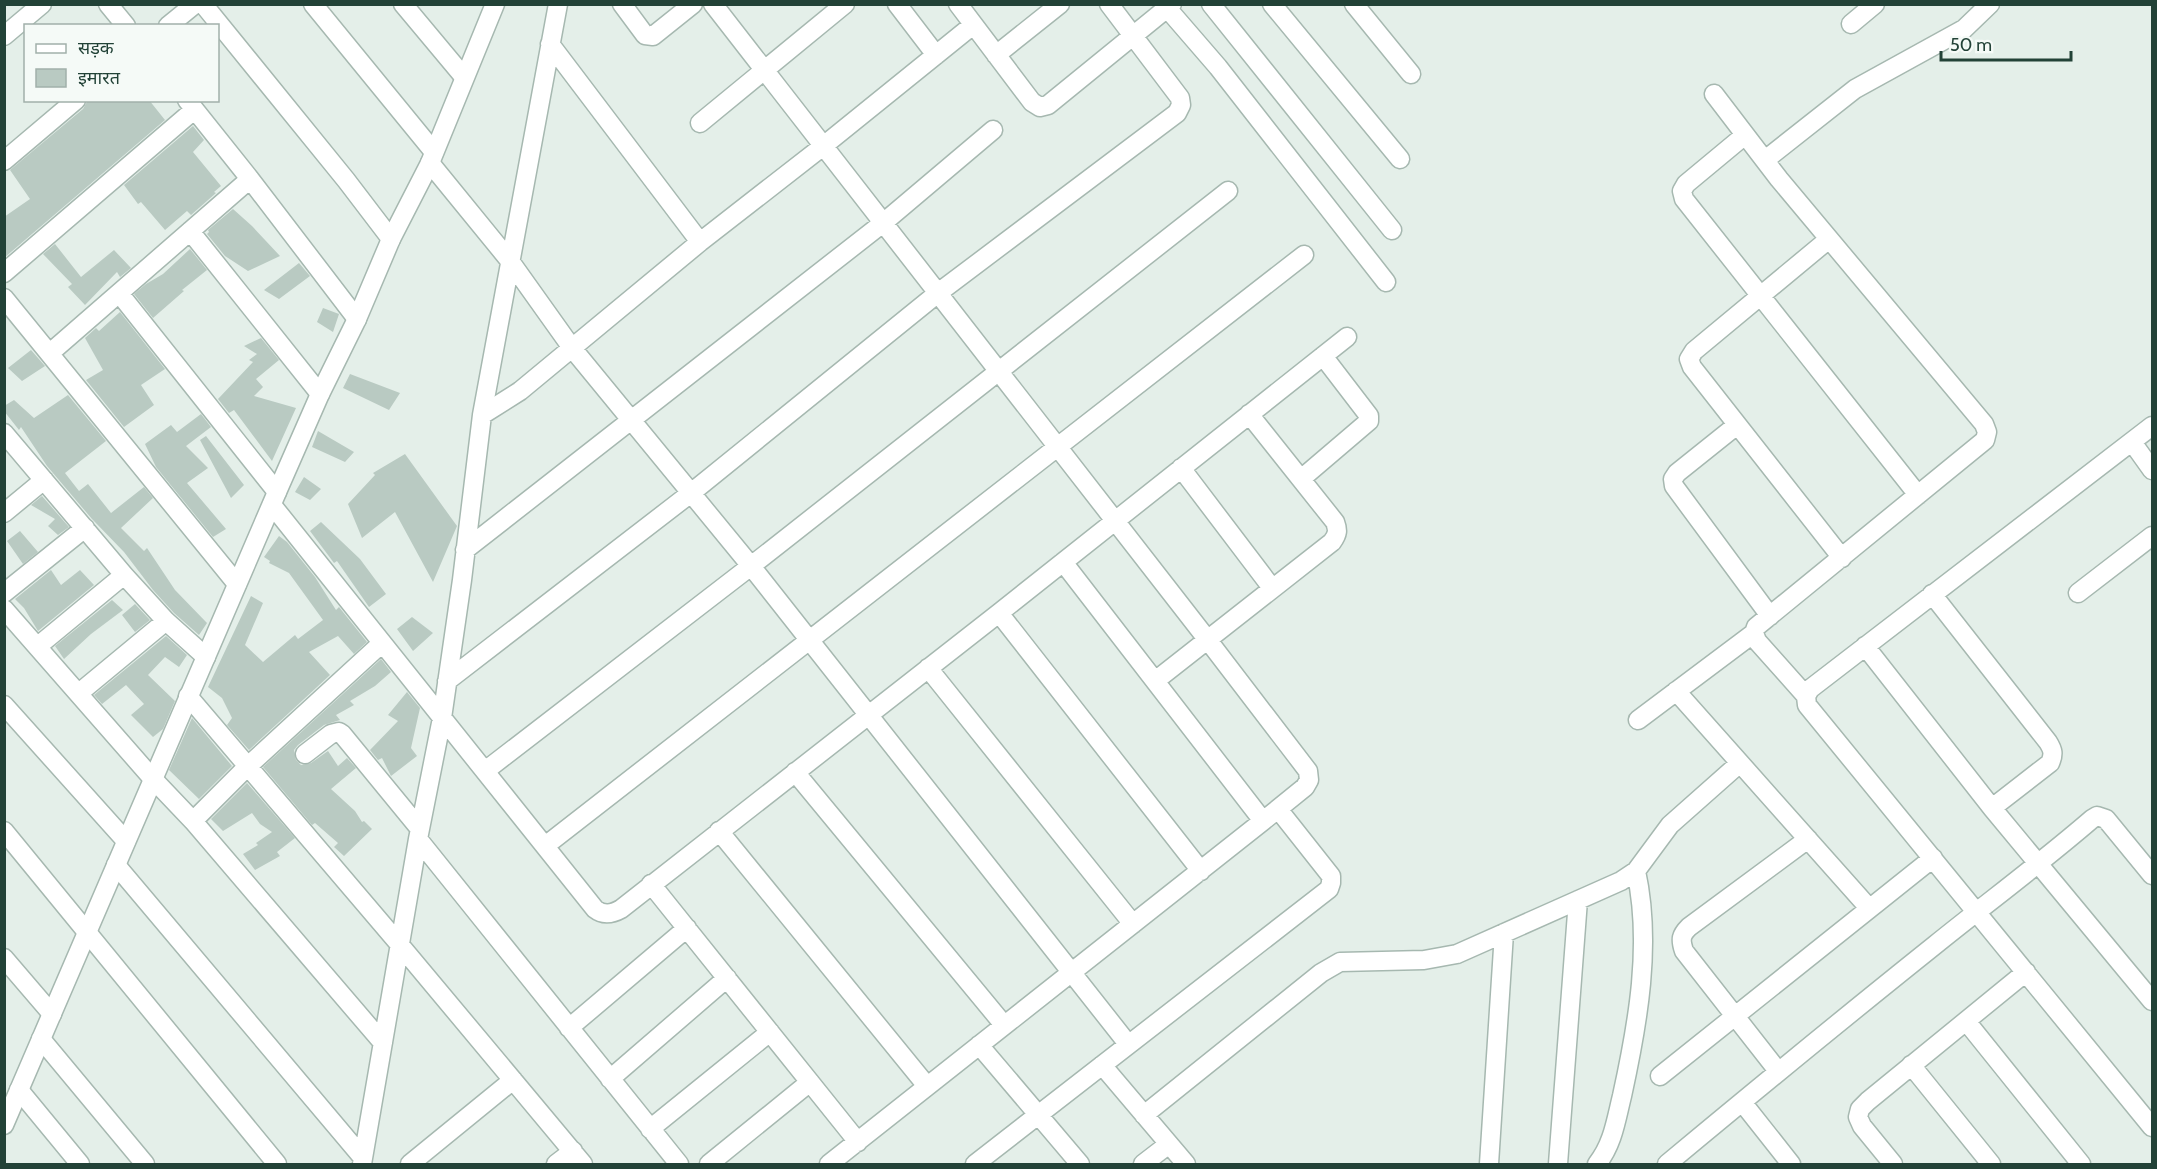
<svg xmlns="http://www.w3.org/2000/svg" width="2157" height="1169" viewBox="0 0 2157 1169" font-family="Cabin,'Noto Sans Devanagari',sans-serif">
<rect width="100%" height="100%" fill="#e4efe9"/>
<path fill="#b9cac2" d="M88 100H149L165 120 4 258V217L30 199 10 170 83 109Z
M193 126 204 140 193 152 221 186 214 192 216 193 191 215 187 211 165 230 141 202 138 204 124 185Z
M233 209 252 226 280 256 248 271 225 256 207 234 209 232 208 230Z
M55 244 81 277 114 250 131 268 120 277 117 272 85 305 68 287 72 284 43 254Z
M190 249 207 270 182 290 184 291 153 318 134 294 146 284 163 274Z
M299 263 310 276 279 299 264 290Z
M323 308 339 314 333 332 317 322Z
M120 312 165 369 141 385 154 405 124 427 86 380 103 370 85 338 96 328 99 331Z
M261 338 279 360 256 379 263 387 254 396 296 408 272 461 234 410 229 413 218 399 253 362 249 360 257 354 244 346Z
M31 350 45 366 22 381 8 368Z
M350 374 400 393 389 410 343 388Z
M68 395 106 441 65 473 79 491 88 484 111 513 144 487 153 498 121 528 144 551 147 548 175 590 207 623 199 635 174 613 153 590 124 552 92 519 47 466 21 427 19 430 4 411V406L14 400 34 418Z
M201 414 211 427 186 446 208 468 187 483 226 529 213 537 156 467 145 444 171 425 177 432Z
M318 431 354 452 345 462 312 447Z
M206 436 244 485 231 498 200 440Z
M405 454 457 526 433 582 395 512 362 538 348 504 375 475 373 473Z
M304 477 321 489 310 500 295 492Z
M42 496 69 527 58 535 48 526 55 519 31 505Z
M321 522 360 559 386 594 369 607 337 561 334 563 310 531Z
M20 531 38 552 23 564 7 541Z
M279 536 287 542 315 577 336 610 339 607 367 642 354 654 338 636 309 652 330 675 249 750 227 725 232 718 222 698 208 687 251 596 263 603 245 645 263 662 295 635 298 639 323 620 289 573 269 563 270 561 264 557Z
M51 570 61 585 80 570 94 585 38 631 24 608 15 599Z
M112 600 123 610 91 634 64 659 55 646Z
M135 604 150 620 135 632 122 615Z
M412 617 433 633 413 651 397 629Z
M166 636 187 655 179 667 165 657 148 675 175 701 163 729 153 737 131 715 144 704 126 685 102 704 94 695Z
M381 659 391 672 375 686 350 701 354 705 336 715 340 720 324 725 298 745 294 750 296 760 301 765 311 763 328 751 338 766 347 758 356 768 331 789 355 811 362 822 364 821 372 829 344 856 334 847 338 843 315 823 312 825 263 767Z
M407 692 420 708 411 748 417 756 391 776 382 758 378 760 370 750 398 721 388 715Z
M192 718 232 766 199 799 169 770Z
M247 783 295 838 277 852 280 856 255 870 243 854 258 845 256 843 272 832 260 824 252 813 223 831 211 819Z"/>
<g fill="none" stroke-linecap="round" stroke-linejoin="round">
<defs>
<path id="minor" d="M108 4 126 26
M203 4 346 180 391 239
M313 4 434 152
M403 4 464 77
M622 4 645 35 653 36 693 4
M713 4 1207 639 1308 771 1309 780 1305 787 1263 821 829 1164
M897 4 936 55
M958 4 1032 102 1040 107 1048 105 1172 4
M1211 4 1392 230
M1272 4 1400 159
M1354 4 1411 74
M1167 8 1218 67 1386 282
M1851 24 1875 4
M168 26 195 4
M4 36 42 4
M550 44 700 242
M996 55 1060 4
M1714 94 1779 179 1984 424 1987 432 1985 440 1756 627 1754 633 1757 641 1806 696
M187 100 250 179 357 319
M700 123 845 4
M1745 135 1686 184 1682 191 1684 199 1918 495
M1765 160 1855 89 1964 29 1990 4
M4 161 76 100
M430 163 510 261 572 348 751 566 1128 1044
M190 231 320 394
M1829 239 1694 351 1689 359 1692 367 1842 558
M4 273 194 110
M119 293 277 492
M4 298 237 584
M50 353 250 179
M482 415 520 391 700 242 822 147 973 25
M1737 425 1677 473 1673 479 1674 486 1770 616
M2152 426 1810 689 1806 696 1807 705 2152 1127
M4 433 124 575 166 621 206 657
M2132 442 2152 470
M1181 468 1272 588
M1301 479 1369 421V416L1323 356
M272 505 595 909C604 916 612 914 621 909L999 613 1347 337
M4 513 44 480
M465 550 883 223 993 130
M1063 562 1263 821
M4 593 85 528
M2078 593 2152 536
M1932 594 2048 742C2053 750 2054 754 2050 763L1992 808
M4 609 153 779 193 821 383 1043
M999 613 1201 871
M38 646 124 575
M1865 646 1992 808 2152 1001
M928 668 1133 924
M447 681 691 493 938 293 1177 113 1181 105 1180 98 1109 4
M1155 681 1332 542C1338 534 1338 530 1335 522L1249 414
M1676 691 1869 908
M79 693 166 621
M188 696 400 945 583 1164
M4 705 126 841
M1638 720 1754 633
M305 754 331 734 339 732 342 734 420 829
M485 771 751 566 1228 191
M795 772 1004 1025
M193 821 247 767 381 644
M4 831 277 1164
M719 831 927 1086
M418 839 679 1164
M545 846 1304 255
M116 865 363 1158
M651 884 858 1142
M4 958 52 1014
M1966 1021 2081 1164
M569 1028 687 928
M41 1039 145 1164
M979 1045 1080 1164
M1102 1065 1186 1164
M1911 1065 1991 1164
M1778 1071 1684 951C1680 939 1681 935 1689 927L1808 839
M1660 1076 1933 858
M610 1079 727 978
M19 1090 80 1164
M1742 1102 1791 1164
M1144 1115 1321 973 1340 962 1424 960 1457 954 1621 881 1636 871 1670 825 1740 763
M650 1129 770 1032
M362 1164 418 839 442 718 462 580 482 415 558 4
M410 1164 513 1080
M556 1164 573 1151
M709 1164 810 1082
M975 1164 1329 889 1331 883V876L1278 809
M1143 1164 1169 1144
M1489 1164 1504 933
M1558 1164 1578 900
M1597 1164C1613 1144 1616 1120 1622 1096 1638 1023 1652 944 1636 871
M1667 1164C1756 1090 1845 1017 1935 945 1987 903 2041 863 2092 819L2097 816 2106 819 2152 875
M1893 1164 1862 1126 1858 1117 1860 1109 1868 1101 2026 972"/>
<path id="tertiary" d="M4 1125 277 492 320 394 357 319 391 239 430 163 495 4"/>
</defs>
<use href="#minor" stroke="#a6b8b0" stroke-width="21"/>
<use href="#tertiary" stroke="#a6b8b0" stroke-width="21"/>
<use href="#minor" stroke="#fff" stroke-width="18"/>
<use href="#tertiary" stroke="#fff" stroke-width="18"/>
</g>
<rect width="2157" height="1169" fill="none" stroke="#224237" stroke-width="12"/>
<rect x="24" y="24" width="195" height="78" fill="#f5faf7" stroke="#a1b0aa" stroke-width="1.5"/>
<rect x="36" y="44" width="30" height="9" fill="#ffffff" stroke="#a1b0aa" stroke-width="1.5"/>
<text x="78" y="54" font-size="18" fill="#224237">सड़क</text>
<rect x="36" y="69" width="30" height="18" fill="#b9cac2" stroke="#a1b0aa" stroke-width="1.5"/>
<text x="78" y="84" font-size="18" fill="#224237">इमारत</text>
<path d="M1941 51v9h130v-9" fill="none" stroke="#224237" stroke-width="3"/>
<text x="1950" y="51" font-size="18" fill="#224237" stroke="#f5faf7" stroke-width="4.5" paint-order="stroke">50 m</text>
</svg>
